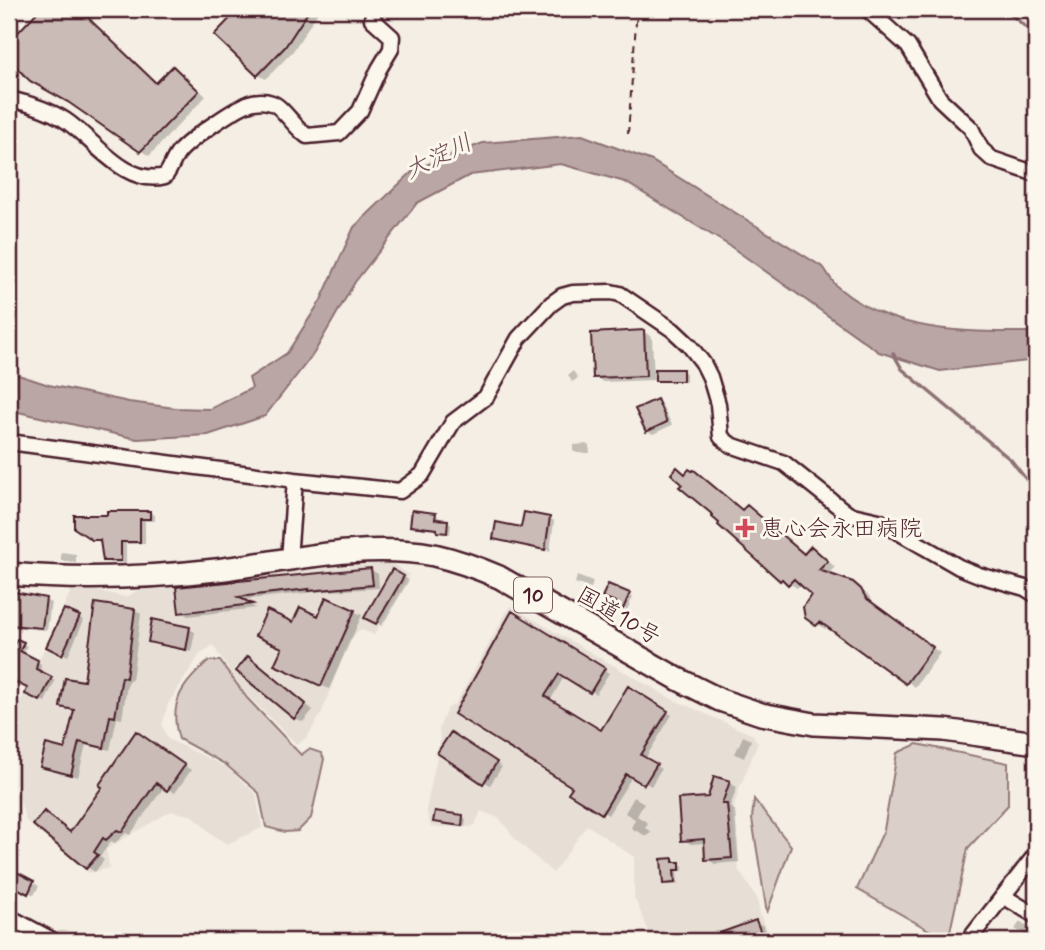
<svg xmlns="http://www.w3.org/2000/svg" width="1045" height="950" viewBox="0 0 1045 950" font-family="Mynerve,'Klee One',sans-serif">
<rect width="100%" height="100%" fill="#f4eee4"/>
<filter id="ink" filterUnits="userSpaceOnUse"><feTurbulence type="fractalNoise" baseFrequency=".0143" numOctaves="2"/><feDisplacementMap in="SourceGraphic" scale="14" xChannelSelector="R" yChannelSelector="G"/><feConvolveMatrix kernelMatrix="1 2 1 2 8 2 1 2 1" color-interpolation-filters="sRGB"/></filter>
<g filter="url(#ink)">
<path fill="#e7dfd6" d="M391 562 409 575 374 635 360 629 348 642 322 712 307 737 297 745 240 688 213 645 200 654 168 704 162 725 168 739 226 767 256 794 262 828 227 844 213 835 193 816 171 811 106 849 110 868 89 873 26 821 15 783 17 751 14 741 9 736V726L73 586 127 597 136 591 244 577Z
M510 606 672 699 753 735 758 743 739 789 733 812 739 871 757 898 760 914 773 941H653L634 897V857L587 825 553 873 515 839 500 819 481 811 475 825 471 827H431L426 810 440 741 439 728 447 709 456 703Z"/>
<path fill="#dbd0c9" stroke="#92787a" stroke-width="2" d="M209 661H220L247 698 301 755 309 749 321 753 324 759 311 818 298 831 285 832 266 827 259 793 225 764 179 739C168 703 182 684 209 661Z
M917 744 1008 763V805L968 848 948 941 857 889 884 830 897 753Z
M754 799 791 846 767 913 752 819Z"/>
<path fill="#baa7a5" stroke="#8d7174" stroke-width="2" d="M582 135 652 161 824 268C829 275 833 284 840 289 894 334 969 332 1036 332V360L940 371 879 352 730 246 625 182 561 164 470 175 417 203 355 282 314 353 265 416 208 435 137 439 9 410V372L49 385 129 402 175 408 210 409 252 388 249 378 287 353 321 300 354 227 415 169 483 143Z"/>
<path fill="#0003" d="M43 9H103L92 21 158 84 173 68 206 96 149 156 71 101 31 79 9 58V44Z
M241 9H320L293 51 266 79 258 75 216 35Z
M644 332 652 337 654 380 603 382 595 377Z
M573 371 578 378 572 382 568 375Z
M682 371 686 373V382L657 380Z
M656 401 662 405 672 425 653 434 647 431Z
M586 444 589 446 590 453H577L573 451V445Z
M678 469 686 474 694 472 743 511 747 507 755 512 805 555 811 548 819 553 835 567 827 575 861 589 869 596 874 605 940 653 915 687 828 625 825 629 807 617 813 594 801 584 797 588 782 579 685 484Z
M149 512 155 515V521H145V544H126V563H110L105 560 102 542 93 539 109 517Z
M435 515 439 517 438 521 451 524 450 534 442 533 439 530 412 525Z
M550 518 554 521 550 551 495 538Z
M61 552 76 554V563L61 561Z
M371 570 378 574 379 588 314 592 241 600 256 608 188 616 181 612 178 589Z
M393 571 409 580 382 626 367 617Z
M577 576 593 582 591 588 575 583Z
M609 586 633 597 627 610 620 607Z
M10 593 45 600 51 603 47 630 9 627Z
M327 599 362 615 329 689 283 668 294 625 319 618Z
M97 605 135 610 141 614 132 680H129L127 686 122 719 117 718 110 750 86 745 78 777 42 767 67 751 75 711 62 707 86 683Z
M513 613 609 673 596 694 565 675 550 701 602 733 629 689 672 715 645 759 661 769 651 786 633 775 608 815 571 793 574 787Z
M79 618 84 620 68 656 53 649Z
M189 629 195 632 191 652 155 644 150 641Z
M18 641 27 646 23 654 41 664 40 673 55 681 45 702 31 696 29 688 18 682 9 702V660Z
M248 658 313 710 303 722 295 718Z
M743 736 751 740 744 758 735 754Z
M144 738 191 770 175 793 164 787 130 835 126 833 115 843 111 841 100 857 104 860 95 872 87 867 72 834Z
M457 738 502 767 490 785 439 752Z
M729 783 737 787 730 807 735 810 739 862 715 864 707 859 706 843 691 844 683 840 709 799Z
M634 797 644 803 637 816 648 823 645 828 652 832 646 836 631 828 635 819 625 813Z
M463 817 466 819 465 827 435 821Z
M673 860 683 866V871H677L678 884 668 885 665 883Z
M9 870 39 886 34 895 9 882Z
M755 922 764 926 769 941H703Z
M1020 922 1036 933V941L1015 929Z"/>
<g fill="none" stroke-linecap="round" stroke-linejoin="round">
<path stroke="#8d7174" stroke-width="3.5" d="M1005 9 1036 36
M893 353 902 369 1011 460 1036 492"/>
</g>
<path fill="#cabbb6" stroke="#4a1f2b" stroke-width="2" d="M40 9H91L85 15 156 83 173 66 199 91 140 152 68 102 30 81 9 60V42Z
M239 9H310L285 47 257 76 214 35Z
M644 330 646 376 593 378 591 333Z
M655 369H683V381H655Z
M657 399 667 422 646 432 635 409Z
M677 467 685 474 689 469 692 471 694 470 742 510 747 505 804 554 811 546 828 561 819 570 853 582 861 589 866 598 933 647 906 684 820 622 816 626 805 618 803 607 811 595 794 579 788 585 782 579 780 581 718 525 719 523 712 517 713 515 679 487 682 484 671 474Z
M412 510 436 513 435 519 448 520 447 533 437 532V529L410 526Z
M107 511H150V519H140V542H121V561H103L100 540H92L74 528V515H107Z
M524 512 550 517 545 550 493 539 496 522 521 527Z
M371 568 373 585 308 591 309 589 238 597 253 604 179 613 176 587Z
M392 569 404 576 376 624 364 618Z
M608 584 630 593 623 609 614 606 616 602 602 597Z
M9 591 46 598 42 628 9 625Z
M326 597 355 610 321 686 274 665 282 648 255 636 267 610 293 622 300 607 318 616Z
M95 603 135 609 126 678 122 677 121 682 115 717 110 716 104 748 79 742 71 775 40 767 46 744 65 749 74 710 60 707 65 678 84 681Z
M64 609 80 616 62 655 46 647Z
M512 611 605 668 590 693 559 674 545 696 601 730 628 686 668 711 641 755 657 764 644 785 626 774 602 814 568 793 572 787 454 714Z
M152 619 190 627 186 650 148 642Z
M17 639 24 642 20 651 38 660 36 669 52 677 40 701 25 694 27 688 9 679V655Z
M248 656 306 704 294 719 236 671Z
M136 731 185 765 167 791 156 783 122 832 117 830 106 840 103 838 94 852 98 855 86 869 33 825 44 811 70 832 102 787 99 785Z
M451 732 497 762 483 784 437 753Z
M714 776 730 781 722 804H727L732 858 705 860 704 839 681 841 678 799 708 797Z
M435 811 463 815 462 826 433 822Z
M673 858V862H680V870H674L675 883 663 884 661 859Z
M9 868 34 881 28 894 9 884Z
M756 920 764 941H700V940Z"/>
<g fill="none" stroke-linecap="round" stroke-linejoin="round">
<defs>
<path id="minor" d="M867 9 908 46 940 99 971 128 981 149 992 159 1036 174
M9 99C27 103 49 110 65 120 94 139 125 187 165 176 171 169 173 159 179 152 189 140 230 112 245 105 253 101 263 100 272 103 282 106 295 128 307 136L339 133 360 111 379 69 391 49 392 37 372 19 374 9
M9 442 295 480 400 491 422 475 453 422 486 397 519 338 551 304 562 296 573 293 611 292 620 294 673 330 689 345 703 363 710 377 718 404 721 437 731 445 784 463 848 514 879 521 959 567 979 575 1025 588 1036 595
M289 559 295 480
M1003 896 1036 916
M9 917 54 941
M968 941 1036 854"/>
<path id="highway" d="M9 574C79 580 147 578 216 570 288 561 361 542 434 555 456 560 478 568 499 577L678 679 720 700 761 714 814 724 944 730 1036 743"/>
</defs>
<use href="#minor" stroke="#4a1f2b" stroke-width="19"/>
<use href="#highway" stroke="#4a1f2b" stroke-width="26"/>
<path stroke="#4a1f2b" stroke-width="2" stroke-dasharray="7 5" stroke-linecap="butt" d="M628 134 637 9"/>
<use href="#minor" stroke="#fbf7ec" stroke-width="14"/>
<use href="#highway" stroke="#fbf7ec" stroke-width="21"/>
</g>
</g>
<path fill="#d1495b" stroke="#fbf7ec" stroke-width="2.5" d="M741.5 517.5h7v7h7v7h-7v7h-7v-7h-7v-7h7z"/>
<g text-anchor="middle" stroke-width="6" stroke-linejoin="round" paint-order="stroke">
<rect fill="#fbf7ec" stroke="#7f6065" stroke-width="2" x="514" y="577.5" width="38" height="35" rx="5"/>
<g font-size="21" font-weight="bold" fill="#4a1f2b">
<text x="533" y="602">10</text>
</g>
<g font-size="23" fill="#4a1f2b" stroke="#fbf7ec" text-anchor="start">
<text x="761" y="536">恵心会永田病院</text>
</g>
<g font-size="23" fill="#4a1f2b" stroke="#fbf7ec">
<text transform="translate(619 615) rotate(30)" y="8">国道10号</text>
</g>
<g font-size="24" font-style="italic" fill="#714f56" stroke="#fbf7ec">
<text transform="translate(438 156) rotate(-26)" y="8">大淀川</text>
</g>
</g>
<rect width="1045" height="950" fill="none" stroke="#fbf7ec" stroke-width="35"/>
<rect x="18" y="18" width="1010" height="915" fill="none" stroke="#4a1f2b" stroke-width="2.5" filter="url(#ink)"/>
</svg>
